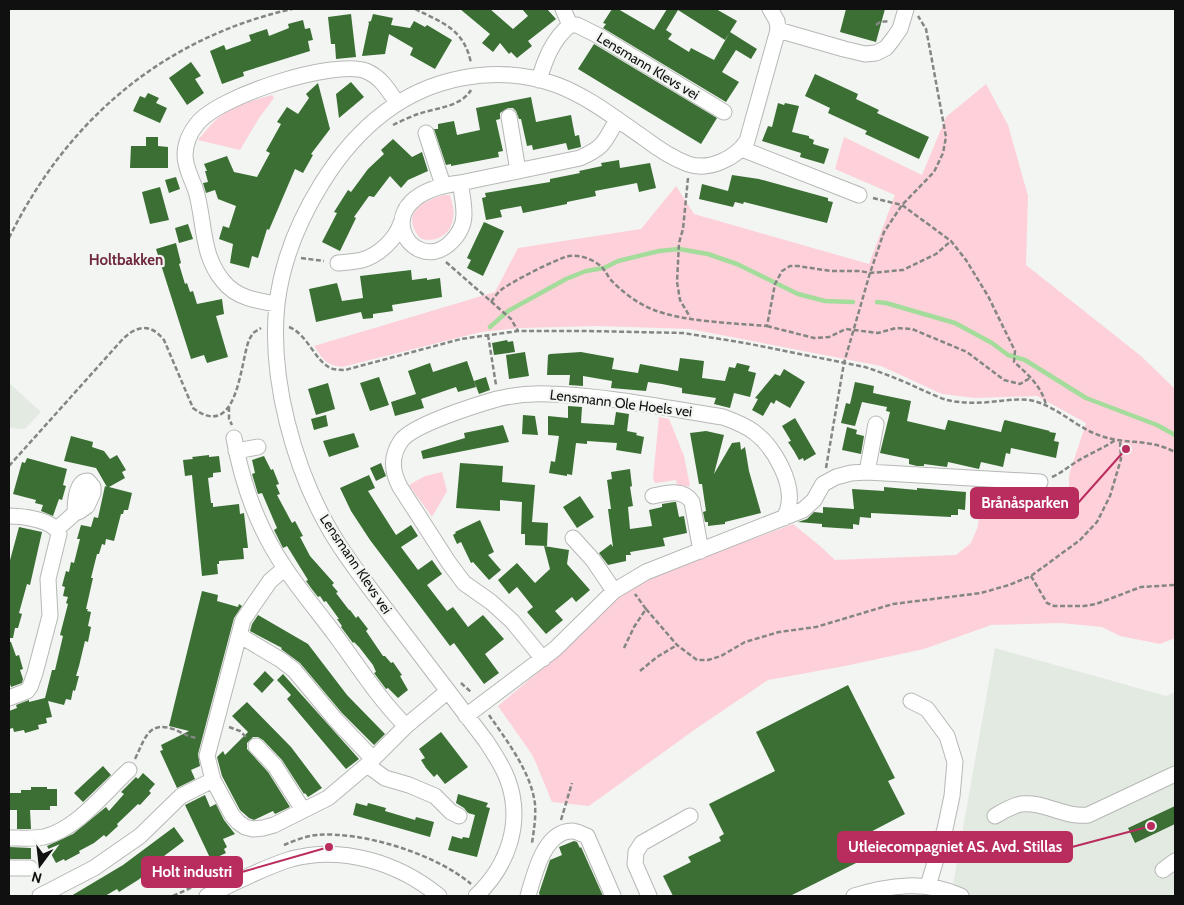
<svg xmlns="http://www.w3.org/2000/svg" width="1184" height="905" viewBox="0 0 1184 905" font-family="Cabin,sans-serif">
<rect width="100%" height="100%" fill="#f2f5f2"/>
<path fill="#e2eae1" d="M9 383 41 412 25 429 9 428Z
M995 648 1166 696 1175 692V896H951Z"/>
<path fill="#fed0da" d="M986 84 1008 125 1028 196 1026 265 1141 356 1175 389V638L1160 644 1120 636 1102 627 1061 623 991 625 924 649 845 666 768 680 697 728 589 806 552 802 533 756 498 706 548 664 623 590 657 574 793 524 820 546 835 560 956 555 971 543 978 526 981 487 1015 491 1030 512H1056L1069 495V475L1086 423 1037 396 975 398 942 394 881 366 690 329 597 326 521 328 481 332 342 367C325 365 323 359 314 346L495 292 518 248 641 229 676 186 694 214 869 264 895 195 835 169 844 137 922 175 946 117Z
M272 95 274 98 259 118 240 150 198 140C204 133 210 125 217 119 232 106 254 100 272 95Z
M444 195H450C452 203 455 210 453 219 451 235 434 244 420 238 400 214 422 201 444 195Z
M659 417 669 419 684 456 690 486 678 488 676 480 655 483 653 478Z
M442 472 447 491 432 517 409 485 425 476Z"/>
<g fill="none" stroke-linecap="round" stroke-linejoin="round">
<path stroke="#a4dc9b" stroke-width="4.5" d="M877 302 886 303 955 323 992 343 1008 355 1025 360 1086 398 1157 425 1175 435
M490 327 508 311 566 279 586 271 604 268 618 261 659 251 679 249 708 254 737 264 798 294 825 301 853 302"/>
</g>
<path fill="#3b6f34" d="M460 9H490L513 29 528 16 522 9H547L556 19 528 41 532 46 517 58 511 52 509 54 500 43 493 52 482 43 490 34Z
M612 9H618L654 30 667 9H716L737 21 725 40 678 10 666 30 672 34 668 39 689 52 691 48 714 60 730 32 757 49 751 59 736 50 722 72 739 82 726 102 603 28 606 24 603 23Z
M846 9H885L876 42 840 32Z
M351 14 356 57 336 59 335 44H331L328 17Z
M373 14 393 18 391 25 410 28 414 21 425 27 427 25 452 40 435 69 410 55 413 48 389 34 385 54 362 56 369 23 368 22 371 21Z
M303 20 305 29 310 28 313 40 308 41 310 51 243 72 244 76 222 84 210 51 224 45 226 50 251 41 249 35 267 29 269 36 289 28 288 24Z
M594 44 717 118 701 144 578 69Z
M191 62 201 76 195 79 204 93 187 105 169 78Z
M815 74 858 94 856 99 879 110 877 113 929 137 919 159 865 134 867 131 828 113 830 108 805 96Z
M351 82 364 97 339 118 336 94Z
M318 83 330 129 311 154 313 155 303 173 295 169 269 230 267 229 258 258 252 256 249 268 230 263 233 244 219 239 223 226 229 228 236 206 218 199 215 190 206 193 203 183 208 182 205 171H207L204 164 227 156 234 172 257 177 270 153 266 151 281 124 277 122 287 107 298 114 309 98 306 94Z
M148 93 159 98 156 103 167 108 160 123 133 111 140 96 145 98Z
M531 97 536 122 571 115 575 136 579 135 581 147 568 150 566 143 533 150 532 145 527 146 521 119H519L516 111 513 108H508L500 113V119L496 120 503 151 498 152 499 157 451 166V164L446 165 434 129H438V124L454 121 457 135 480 130 476 108Z
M778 103 784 105 785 103 799 106 792 132 809 136V138L814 140 813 144 829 149 824 164 800 157 801 153 762 141 768 126 772 127Z
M146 137H158V146L168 147V168H130L131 146H146Z
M393 139 412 157 422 152 428 171 408 180 401 188 390 176 374 197 369 196 354 217 356 218 340 251 322 242 337 213 334 212 348 190 351 192 368 169 384 154 381 150Z
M619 160 620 168 650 163 656 188 639 192 637 183 595 191 596 196 567 202V204L523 213 521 206 500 210 502 217 486 220 482 198 486 197 485 193 550 182V179L580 173 579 171 602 166 601 163Z
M732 175 759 179 828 198V201L833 202 827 223 744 202 743 204 735 202 733 207 699 199 702 184 728 191Z
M176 177 180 189 169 193 165 180Z
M160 187 169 220 150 224 142 192Z
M484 222 504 231 483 276 467 268 471 260 467 258Z
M188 224 193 239 179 243 175 228Z
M176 243 181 263 179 264 185 284 187 283 190 292 193 291 197 304 222 299 224 314 216 316 228 357 207 363 204 355 191 359 156 249Z
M411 270 412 280 427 278V280L440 278 442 297 392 305 393 311 373 314V318L363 319 361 312 316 322 309 289 337 283 342 301 363 298 360 276Z
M507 340 508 342 513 341 515 352 494 355 492 343Z
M525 352 529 376 509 379 506 355Z
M581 352 614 358 612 369 638 373 640 364 678 371 680 358 704 361 702 378 725 381 729 367 735 368 737 363 750 366 748 371 756 373 750 397 734 393 730 408 714 404 716 398 682 393V388L662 384 648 382 646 391 611 388 612 381 583 376V386L569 385 570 375H547L548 355 550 354Z
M467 361 476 387 458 392 456 387 421 399 424 408 395 416 391 402 416 394 408 371 430 363 433 372Z
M784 369 805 382 790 408 776 400 774 404 771 402 763 416 752 410 758 399 755 398 775 374 780 376Z
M379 377 389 405 370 411 360 383Z
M486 377 490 390 479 394 474 381Z
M855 382 874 386 873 393 911 401 907 421 945 430 948 420 1001 432 1004 421 1005 420 1050 431 1049 432 1056 433 1054 441 1059 442 1056 458 1011 448 1010 454 1006 453 1003 467 981 462 979 469 948 462 947 467 924 464V466H917L909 464V459L880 453 890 412 886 411 887 407 862 402 855 426 841 423 846 403 850 404Z
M328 383 335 409 316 415 308 389Z
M568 406 582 407 581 423 614 425 616 412 629 414 627 431 637 433 636 435 644 437 641 454 616 450 617 443 587 441V444L576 443 572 475 567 474V476L549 473 551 461 555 462 559 436 548 435V416L568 418Z
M326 415 328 426 314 430 311 419Z
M523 415 535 416 538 435 522 434Z
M795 418 816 454 804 461 803 458 799 460 794 451 788 442 791 441 782 426Z
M503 425 509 442 423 459 421 451 465 438 464 433Z
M847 427 857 430 856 434 864 436 861 454 842 450Z
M706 431 724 435 714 474 732 443 740 442 741 450 745 447 749 471 761 513 725 522V524L708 526V522H705L703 512 706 511 702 484H699L690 433Z
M354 433 359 447 329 457 323 441Z
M71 436 93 442 92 447 104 451 110 459 117 455 126 470 122 472 125 478 109 487 132 493 128 510H124L123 514H121L114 541 106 539 105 545 102 544 99 554H97L91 578H93L86 609H88L87 611 91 612 88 626 91 627 88 642 85 641 79 666 76 676H79L75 691 73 690 71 700 66 699 64 705 48 701 52 717 46 718 47 723 38 725 39 729 25 733 24 730 14 732 13 728 9 729V711L17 708 16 705 29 700V702L45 698 52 670H55L63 636 60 635 68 604 66 603 68 597 63 596 65 587 62 586 66 571 69 572 71 562 74 563 80 539H77L81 525 91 527 94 517 98 518 105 486 107 487 96 468 64 461Z
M209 455V457L219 456 221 472 213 473V477L208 478 211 503H213V507L239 504 240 514 244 513 248 548H243L244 559 219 561V564H217L218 574 202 576 192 475 185 476 183 460 193 459 192 457Z
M264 456 271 470 273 469 279 484 276 485 280 494 277 495 292 523 295 521 303 536 300 537 310 556 334 583 332 585 338 592 336 593 349 610H350L356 618 358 616 368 629 366 631 383 656H385L391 663 393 662 402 675 400 676 408 690 398 698 388 688 386 689 374 673 376 672 373 665 359 647 354 642 353 643 341 627 342 626 337 619H339L326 601 324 602 320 596 318 597 311 588 306 581 308 580 287 546 283 548 274 530 277 528 262 493 258 494 252 474 255 473 252 460Z
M27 458 67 469 63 485 66 486 62 500 59 499 53 516 41 511 43 505 35 503 36 500 13 494 22 462 25 463Z
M381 463 386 476 376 481 370 468Z
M460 463 503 466 502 482 535 485 532 522 548 523 547 546 525 545V534H521L522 502 500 500V511L456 508Z
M630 469 632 486 630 487 633 506 628 507 630 529 652 526 649 510 662 507V504L674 502H676L679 517 684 516 687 533 663 538 665 546 630 552 631 555H626V561L608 565 599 553 611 544 613 547 608 509H611L607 480 612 479 611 472Z
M369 475 375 488 368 491 396 535 411 525 418 536 401 547 418 570 432 560 442 574 427 585 447 611 453 607 468 627 483 615 504 639 485 654 499 673 484 684 454 643 450 646 370 540 351 511 340 488Z
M884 487 917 490V488L966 492 965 510 958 509V515H951V517L871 513V518L860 517 859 525 853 524V529L822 527V524L798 522 807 519 814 512 823 513V507L854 509 852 489 884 491Z
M580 496 594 517 577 528 563 507Z
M480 520 494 552 488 555 501 570 489 580 473 562 471 563 461 542 457 544 453 535 456 533 455 532Z
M19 527 42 532 30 585 27 584 19 613 22 614 18 628H15L13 638H9V564Z
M544 546 569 550 567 564 590 590 576 602 572 597 555 611 563 620 546 634 527 612 533 607 517 587 509 594 498 580 517 563 535 583 550 569Z
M202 591 218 595 217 601 238 607 239 604 242 606 234 618 198 754 200 766 191 770 195 779 177 788 160 751 163 750 161 745 189 731 169 726Z
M258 615 308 644 347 695 385 734 374 745 342 713 300 663 281 649 282 648 250 631 252 624Z
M9 642H11L16 656 19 655 23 669 20 670 23 679 22 683 11 687 9 681Z
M265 671 274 680 262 693 253 684Z
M283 674 359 759 346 769 287 699 291 695 277 680Z
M848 685 895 778 888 781 905 814 859 838 868 857 790 896H673L663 876 691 862 688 857 721 841 719 837 724 834 709 804 775 771 756 732Z
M247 702 291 747 322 788 308 797 305 793 304 794 282 760 263 740 258 737H253L247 743V749L268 772 290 807 275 814 273 811 254 820 249 818 240 810 222 776 217 757 223 751 225 755 248 732 232 716Z
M441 732 468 767 445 784 437 774 434 777 426 768 421 760 425 758 419 749Z
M103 766 111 775 83 802 74 793Z
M143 773 155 784 149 791 151 793 140 805 138 804 117 824 118 826 106 837 104 835 94 843 79 851 80 853 65 861 64 859 56 863 47 846 73 834 106 807 109 811 124 794 121 792 136 777 138 779Z
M31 787H47V789H57V806H50V810H30L31 829H17V810H9V793H21V790H31Z
M458 794 488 803 486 807 490 808 477 857 448 850 452 836 462 839 463 837 469 838 475 815 468 813 464 808 456 803Z
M205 795 210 807 216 804 224 820 235 834 223 839 227 847 224 849 226 853 211 860 185 805Z
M356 803 367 806 368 803 386 808 385 811 415 820 416 817 434 822 430 837 353 815Z
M1175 806V824L1135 843 1128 828Z
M174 827 184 841 144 871 146 874 138 880 119 892 117 889 105 896H71L123 865Z
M574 841 577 842 580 848 581 847 603 896H540L539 893 550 860 562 855 559 847Z
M9 847 31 848V859H9Z"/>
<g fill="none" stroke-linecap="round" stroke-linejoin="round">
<defs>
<path id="minor" d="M563 9 570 25
M778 30 844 49 865 54 876 53 886 48 893 39 900 29 906 9
M539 80C545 59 553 39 570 25H577L597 35 724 112
M509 117 518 171
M426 133 443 185
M742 149 859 195
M460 183C462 193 464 204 464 214 464 226 458 236 449 244 411 277 361 195 460 183L580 158C605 147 604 142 617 120
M338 263C346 262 354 262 362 260 379 255 396 239 401 223
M277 304C258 301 236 298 223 281 201 255 205 222 196 191 192 179 185 168 185 155 185 144 190 132 197 124 218 96 334 59 366 71 381 77 389 91 397 103
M234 438C242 483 259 530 285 568 301 592 319 613 336 636 358 666 379 699 406 726
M236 451 258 447
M867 472 876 424
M653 496C666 493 683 488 692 502L701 551
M9 516C23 516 54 520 59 534L48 579 50 616 35 673 30 687 27 691 9 698
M57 529 75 513 80 511 87 506 93 493V487L88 481C76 481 75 503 75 513
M573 538 593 560 614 591
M285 568 270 581 243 620 207 756 213 780 232 815 238 822 245 827 253 829 263 828 274 825 328 798 367 765 406 726 448 691
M239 635 281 660 294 670 335 719 373 759
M543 659 512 621 491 602 464 583 449 563 400 487C392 472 390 457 401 441 412 425 476 405 497 399 513 395 533 393 550 394 608 396 666 408 723 417 734 421 745 425 754 432 773 446 795 483 788 508 788 511 785 515 784 518
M911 701 927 709 947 736 955 762 952 796 945 829 928 886
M466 716 555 649 614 591 646 572 803 510 814 500 823 484 836 477 851 473 867 472 1040 482
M256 746 275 766 303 810
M367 765 385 778 409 785 435 796 451 812 459 816
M995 816C1003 811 1012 806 1021 804 1044 801 1064 818 1088 815L1175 774
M9 838C20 838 33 839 44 837 77 829 105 792 129 770
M9 868H30
M1163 870 1175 861
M40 896 94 868 140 836 181 796 213 780
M207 896C234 883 262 868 291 859 342 845 399 863 439 896
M476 896C508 866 524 821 507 778 502 765 494 753 486 741 454 699 422 657 390 615 370 588 348 561 331 532 294 469 269 378 277 304 282 261 299 220 322 183 355 130 399 90 462 78 493 72 527 74 557 85 589 97 616 119 644 138 657 148 672 158 688 164 709 171 735 159 747 141L778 30 777 21 770 9
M528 896C534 875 544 831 572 831 577 831 583 835 587 836L613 896
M649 896 635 864 636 852 642 843 690 816
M854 896C889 885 926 880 961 896"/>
</defs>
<use href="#minor" stroke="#b5b8b5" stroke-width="17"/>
<path stroke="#848684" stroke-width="2.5" stroke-dasharray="5 2.5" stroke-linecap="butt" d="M415 9C443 23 464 29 471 63
M876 25 880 22 889 21
M393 125C401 121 410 117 418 114 435 108 461 107 471 90
M688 178 683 229 679 243 677 282 680 300 690 317
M873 198 902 205 951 241 966 260 988 296 1015 351 1014 362C1028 374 1042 387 1046 405
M9 238C67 120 163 38 292 9
M301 258 324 261
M446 262 511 319 518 331
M491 302C494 298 497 293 501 290 511 282 558 258 569 256 579 255 590 258 598 264 604 268 606 273 610 279 621 291 638 304 654 310 685 322 733 323 767 326L775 284 782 271 790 266H798L831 271H860L870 273 903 270 936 254 951 241
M767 326 814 338 829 337 846 329 878 333 896 328 912 329 967 352 1004 380 1020 384 1030 378
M289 327C309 335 315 363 333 369 337 370 341 370 345 370L461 339 518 331H588L683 333 745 343 865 367C883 373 901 380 918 388 927 392 937 397 947 400 964 404 982 403 1000 401 1011 400 1023 398 1034 401 1059 408 1077 428 1101 436 1127 445 1148 438 1175 452
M488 335 496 385
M229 407V419L232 425
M9 466 121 341C135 326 150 322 164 340L193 408C238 442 240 363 249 340L253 333 261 328
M826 468 844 363 870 273 884 232 902 205 934 172 943 153 946 137 931 55 926 29 918 16
M1052 477C1061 473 1068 467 1076 462 1088 454 1103 449 1115 440
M1031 576 1047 603 1054 606H1084L1096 604 1141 587 1175 585
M646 609 677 645 697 660H708L721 656 745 642 779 632 816 627 893 604 981 593 1009 585 1031 576 1080 540 1097 522 1110 496 1121 459 1120 440
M624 648 634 627 646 609 635 594
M640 671 657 657 677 645
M461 683 472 693
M489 715C507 741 531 772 535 804 536 817 534 830 532 843
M229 727 240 731 247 738
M135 759C145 739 148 718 178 731 184 734 189 737 197 738
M561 820 572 783
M284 845C294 841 305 836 317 835 362 831 436 854 471 884
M173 896 197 885"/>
<use href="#minor" stroke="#fff" stroke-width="15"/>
</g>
<g text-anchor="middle" stroke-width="4.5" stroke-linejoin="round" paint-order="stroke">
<g font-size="14" fill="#0f100f" stroke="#f2f5f2">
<text transform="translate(648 66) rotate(31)" y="5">Lensmann Klevs vei</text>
<text transform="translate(621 403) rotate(7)" y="5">Lensmann Ole Hoels vei</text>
<text transform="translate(356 564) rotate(56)" y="5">Lensmann Klevs vei</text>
</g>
<g font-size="15" font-weight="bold" fill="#702a3f" stroke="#f2f5f2">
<text x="126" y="265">Holtbakken</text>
</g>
</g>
<path fill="none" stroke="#b92c5e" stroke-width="2" d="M1126 449L1078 503M1151 826L1072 847M329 847L242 872"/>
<g fill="#b92c5e" stroke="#f2f5f2" stroke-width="2">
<circle cx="1126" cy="449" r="5"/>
<circle cx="1151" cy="826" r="5"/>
<circle cx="329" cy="847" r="5"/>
</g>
<g fill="#b92c5e" stroke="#b92c5e" stroke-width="2">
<rect x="971" y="488" width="107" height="30" rx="5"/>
<rect x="838" y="832" width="234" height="30" rx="5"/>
<rect x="142" y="857" width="100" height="30" rx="5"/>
</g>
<g font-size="15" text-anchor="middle" font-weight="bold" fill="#fff">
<text x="1025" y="508">Brånåsparken</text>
<text x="955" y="852">Utleiecompagniet AS. Avd. Stillas</text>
<text x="192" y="877">Holt industri</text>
</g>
<rect width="1184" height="905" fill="none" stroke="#0f100f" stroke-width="20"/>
<g transform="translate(40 865) rotate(195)" stroke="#f2f5f2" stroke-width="4" paint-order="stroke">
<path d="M0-4L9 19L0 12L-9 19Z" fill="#0f100f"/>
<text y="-8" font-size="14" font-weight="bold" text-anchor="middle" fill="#0f100f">N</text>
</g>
</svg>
